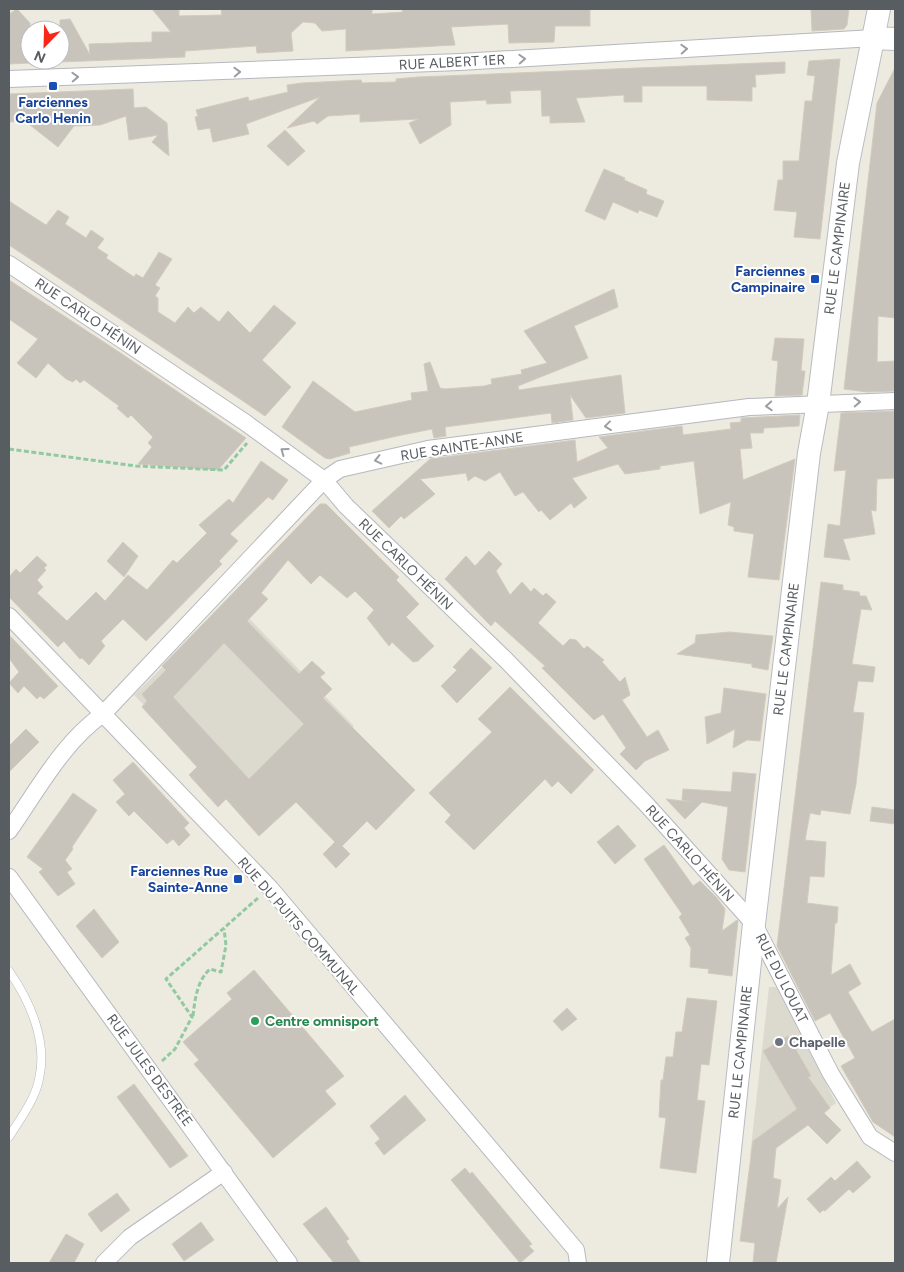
<svg xmlns="http://www.w3.org/2000/svg" width="904" height="1272" viewBox="0 0 904 1272" font-family="Figtree,sans-serif">
<rect width="100%" height="100%" fill="#edeadf"/>
<path fill="#dcd9ce" d="M231 600 354 726 257 821 134 695Z
M769 987H776L836 1103 768 1152 750 1156Z"/>
<path fill="#c8c4bc" stroke="#d2cbbd" fill-rule="evenodd" d="M17 9 30 23V63L9 64V14Z
M152 9H179V16L222 15 221 9H372V14L403 12 402 9H590V26H555L554 42 509 43 508 24 451 27 455 45 346 51V29L322 31 315 23 303 22 291 33 293 51 257 53 256 46 185 51V57L60 62V20L70 19 90 55 89 44 152 42V32H171Z
M811 9H849L847 25 844 29 812 31Z
M840 59 820 239 794 237 797 212 774 210 778 180H783V161H799L805 101H812L815 76 807 75 809 61Z
M785 62V73L755 75 756 87H752V101L707 100V86H642V102H624V95L576 98 585 122 550 123V116H542L541 90 510 91 511 103 487 104 486 100 450 102 451 125 420 144 409 123 419 119 360 122V114L328 116 317 124 314 121 287 128 320 97 246 124 249 134 213 142 210 128 198 130 195 117 198 116 196 110 248 97 249 101 288 92 287 85 302 83 361 80 362 83 396 82V79L418 77Z
M895 68V318L878 316 877 362 895 361V391L867 392 844 389 877 103Z
M133 89 134 108 146 107 167 123 169 156 152 142 158 135 129 140 126 116 100 125 74 126 58 147 25 121 9 122V94Z
M285 130 305 151 288 166 267 146Z
M604 169 625 178 624 180 647 190 646 194 664 201 657 217 639 210 638 213 613 202 605 220 585 211Z
M9 201 46 225 58 210 69 217 65 224 86 238 91 230 104 239 97 248 108 255 106 258 134 277 136 274 143 278 159 252 172 259 155 285 160 288 155 296 158 298V312L175 323 188 307 194 313 201 307 219 322 228 311 250 333 274 305 296 323 262 360 291 387 265 416 240 399 9 245Z
M9 280 116 350 246 438 218 470 138 464 152 447 148 443 153 437 131 415 128 418 117 408 119 406 84 380 80 383 76 379 73 382 66 379 48 363 36 378 17 363 38 339 9 319Z
M614 289 618 307 574 326 588 358 518 386 519 390 621 375 625 413 586 418 570 395 573 420 552 423 551 413 445 427 446 436 434 438 432 429 397 436 349 447 350 453 330 459 325 458 282 427 313 381 355 412 412 400 411 393 428 391 424 364 430 362 440 388 445 389 484 386 492 384 491 379 522 374 521 370 547 363 524 331Z
M775 338 804 339 801 371H805L802 395 775 396 778 361 772 360Z
M895 411V478L877 479 876 511 871 510 875 534 843 539 850 560 824 557 828 524 840 526 846 470 834 471 841 413Z
M800 415 799 426 764 428 763 433H750L752 448 740 449 743 480 795 459 779 580 748 577 754 534 734 531V527L728 525 731 502 700 514 694 461 660 466V469L625 474 618 464 572 478 587 498 574 508 571 503 550 520 541 510 539 512 523 492 515 496 500 472 485 481 475 476 468 481 466 473 420 479 435 494 404 519 401 516 389 528 372 511 430 459 575 440 577 462 608 448 599 437 682 426 683 435 731 429 730 423 741 422V418Z
M261 461 288 480 273 500 268 497 230 534 238 541 219 561 222 564 146 641 123 619 101 641 105 646 89 665 82 658 80 659 64 641 58 647 9 597V577L16 569 20 573 37 556 47 565 44 568 46 570 37 580 43 587 37 593 67 621 96 592 105 601 128 575 147 590 173 560 177 563 207 533 199 525 229 499 233 503Z
M320 504H326L399 577 396 580 419 604 406 617 434 646 418 661 413 662 392 642 389 646 367 618 374 610 355 591 347 598 320 575 311 584 288 560 261 593 268 599 247 621 299 674 312 661 325 673 320 677 332 689 323 698 415 790 376 830 367 821 342 846 350 854 336 868 323 854 335 842 296 802 259 836 226 799 218 807 189 775 197 767 142 707 147 701 142 694 166 670 162 666ZM224 643 304 724 249 779 173 697Z
M123 542 138 556 124 577 107 561Z
M489 551 502 564 496 571 510 595 522 582 531 592 534 588 543 596 546 593 556 602 538 623 563 646 570 639 576 640 584 649 587 646 604 660 602 662 620 682 625 677 630 695 622 700 647 737 658 730 669 750 645 761 636 770 620 754 626 748 603 714 594 720 542 668 545 666 495 621 491 626 445 579 466 556 475 566Z
M821 582 843 585V590L859 592 860 596H866L872 610 861 609 852 664 875 667 873 682 858 681 853 712 864 713 856 784 850 814 821 810 820 815 810 813 805 840 826 842 824 877 810 876 807 903 838 907 837 923H835L831 975 850 964 861 984 848 992 868 1026 872 1032 895 1019V1137L873 1122 841 1066 855 1058 830 1013 815 1021 777 946Z
M730 632 773 636 768 670 752 667V664L677 654 695 643 696 635Z
M9 635 58 686 44 699 40 696 37 699 24 686 18 693 9 683 19 672 9 658Z
M471 648 492 668 457 703 441 686 457 670 453 667Z
M510 687 594 770 571 794 558 781 552 787 545 779 474 850 445 822 451 815 429 793 492 732 478 719Z
M724 688 766 694 760 741 747 740 733 748 735 729 707 744 705 717 721 713Z
M26 729 39 742 9 772V746Z
M133 762 189 823 184 828 190 835 179 846 173 839 167 844 134 811 129 816 116 802 125 794 113 780Z
M733 772 756 774 745 872 729 870 722 859 728 807 702 802 685 819 666 799 691 802 682 800 683 789 731 792Z
M73 793 97 810 72 847 73 849 65 860 72 869 67 872 75 884 58 896 39 872 43 869 27 857Z
M872 807 895 810V824L870 821Z
M618 825 636 846 615 864 597 842Z
M664 845 693 886 700 881 717 898 725 909 722 931 737 920 738 921 732 976 708 973 709 969 690 967 691 948 685 938 690 935 679 917 682 914 644 859Z
M94 909 119 942 102 958 76 926Z
M254 970 344 1076 325 1091 336 1104 273 1158 194 1064 199 1060 183 1042 232 999 227 993Z
M687 998 717 1001 709 1065 701 1064 697 1100 705 1101 696 1173 660 1168 666 1118 659 1117 661 1080H663L666 1057H673L676 1032H682Z
M567 1008 577 1019 562 1031 553 1021Z
M788 1036 811 1076 808 1077 830 1108 824 1113 841 1130 827 1144 808 1125 776 1148 773 1178 781 1180 777 1209 788 1197 776 1263H753L755 1243 740 1241 753 1141 797 1109 763 1051Z
M134 1084 188 1156 170 1168 117 1097Z
M405 1095 426 1120 384 1155 375 1143 380 1139 370 1126Z
M857 1161 871 1177 853 1193 849 1189 825 1211 823 1210 820 1213 807 1199 831 1177 835 1181Z
M465 1168 470 1174 472 1172 532 1244 529 1246 534 1251 520 1263 451 1180Z
M117 1193 130 1210 101 1232 88 1214Z
M326 1207 349 1239 346 1241 361 1263H334L303 1224Z
M201 1222 214 1240 184 1261 172 1244Z
M66 1234 84 1244 74 1263H49Z"/>
<g fill="none" stroke-linecap="round" stroke-linejoin="round">
<defs>
<path id="lane" d="M9 971C30 1001 48 1042 39 1079 35 1100 20 1119 9 1137"/>
<path id="street" d="M9 79 460 62 874 38
M9 264 246 423 324 480 346 506 506 660 647 805 754 924 831 1074 870 1137 895 1153
M9 616 270 888 576 1250 578 1263
M9 831C37 791 63 742 103 714L324 480 340 469 428 449 749 407 895 401
M9 877 289 1263
M104 1263 130 1237 224 1172"/>
<path id="secondary" d="M874 38 895 39
M718 1263 754 924 809 453 818 404 848 163 879 9"/>
</defs>
<use href="#lane" stroke="#b5b8be" stroke-width="9"/>
<use href="#street" stroke="#b5b8be" stroke-width="18"/>
<use href="#secondary" stroke="#b8bcc3" stroke-width="24"/>
<path stroke="#91c9a0" stroke-width="3" stroke-dasharray="5 2.5" stroke-linecap="butt" d="M9 449 136 466 224 470 247 443
M193 1016C195 999 197 981 210 969L221 972 226 945 224 929
M162 1061 175 1049 192 1017 166 979 258 898"/>
<use href="#lane" stroke="#fff" stroke-width="8"/>
<use href="#street" stroke="#fff" stroke-width="16"/>
<use href="#secondary" stroke="#fff" stroke-width="22"/>
</g>
<defs><path id="oneway-chevron" d="M-2-3.5L2.5 0L-2 3.5" fill="none" stroke-width="1.6" stroke-linecap="round" stroke-linejoin="round" transform="scale(1.25)"/></defs>
<g stroke="#9b9ea1">
<use href="#oneway-chevron" transform="translate(684 49) rotate(-3)"/>
<use href="#oneway-chevron" transform="translate(522 59) rotate(-3)"/>
<use href="#oneway-chevron" transform="translate(237 72) rotate(-2)"/>
<use href="#oneway-chevron" transform="translate(75 77) rotate(-2)"/>
<use href="#oneway-chevron" transform="translate(857 402) rotate(-2)"/>
<use href="#oneway-chevron" transform="translate(769 406) rotate(177)"/>
<use href="#oneway-chevron" transform="translate(608 426) rotate(173)"/>
<use href="#oneway-chevron" transform="translate(284 451) rotate(-144)"/>
<use href="#oneway-chevron" transform="translate(378 460) rotate(167)"/>
</g>
<g fill="#1a4fb4" stroke="#fff" stroke-width="2">
<rect x="48" y="81" width="10" height="10" rx="2.5"/>
<rect x="810" y="274" width="10" height="10" rx="2.5"/>
<rect x="233" y="874" width="10" height="10" rx="2.5"/>
</g>
<circle fill="#2e9e5b" stroke="#fff" stroke-width="2" cx="255" cy="1021" r="5"/>
<circle fill="#6b7280" stroke="#fff" stroke-width="2" cx="779" cy="1042" r="5"/>
<g text-anchor="middle" stroke-width="4" stroke-linejoin="round" paint-order="stroke">
<g font-size="14" fill="#585d62" stroke="#fff">
<text transform="translate(452 62) rotate(-3)" y="5">RUE ALBERT 1ER</text>
<text transform="translate(837 248) rotate(-83)" y="5">RUE LE CAMPINAIRE</text>
<text transform="translate(88 316) rotate(34)" y="5">RUE CARLO HÉNIN</text>
<text transform="translate(462 446) rotate(-9)" y="5">RUE SAINTE-ANNE</text>
<text transform="translate(406 564) rotate(44)" y="5">RUE CARLO HÉNIN</text>
<text transform="translate(786 649) rotate(-83)" y="5">RUE LE CAMPINAIRE</text>
<text transform="translate(690 853) rotate(48)" y="5">RUE CARLO HÉNIN</text>
<text transform="translate(299 926) rotate(49)" y="5">RUE DU PUITS COMMUNAL</text>
<text transform="translate(782 978) rotate(63)" y="5">RUE DU LOUAT</text>
<text transform="translate(740 1052) rotate(-84)" y="5">RUE LE CAMPINAIRE</text>
<text transform="translate(150 1070) rotate(54)" y="5">RUE JULES DESTRÉE</text>
</g>
<g font-size="14" font-weight="bold" fill="#164399" stroke="#fff" text-anchor="end">
<text x="53" y="107" text-anchor="middle">Farciennes<tspan x="53" dy="16">Carlo Henin</tspan></text>
<text x="805" y="276">Farciennes<tspan x="805" dy="16">Campinaire</tspan></text>
<text x="228" y="876">Farciennes Rue<tspan x="228" dy="16">Sainte-Anne</tspan></text>
</g>
<g font-size="14" font-weight="bold" fill="#27864d" stroke="#fff" text-anchor="start">
<text x="265" y="1026">Centre omnisport</text>
</g>
<g font-size="14" font-weight="bold" fill="#5b616d" stroke="#fff" text-anchor="start">
<text x="789" y="1047">Chapelle</text>
</g>
</g>
<rect width="904" height="1272" fill="none" stroke="#585d62" stroke-width="20"/>
<g transform="translate(45 45) rotate(203)"><circle r="24" fill="#ffffff" stroke="#bcbec0"/>
<path d="M0-4L9 19L0 12L-9 19Z" fill="#f8271a"/>
<text y="-8" font-size="14" font-weight="bold" text-anchor="middle" fill="#585d62">N</text>
</g>
</svg>
